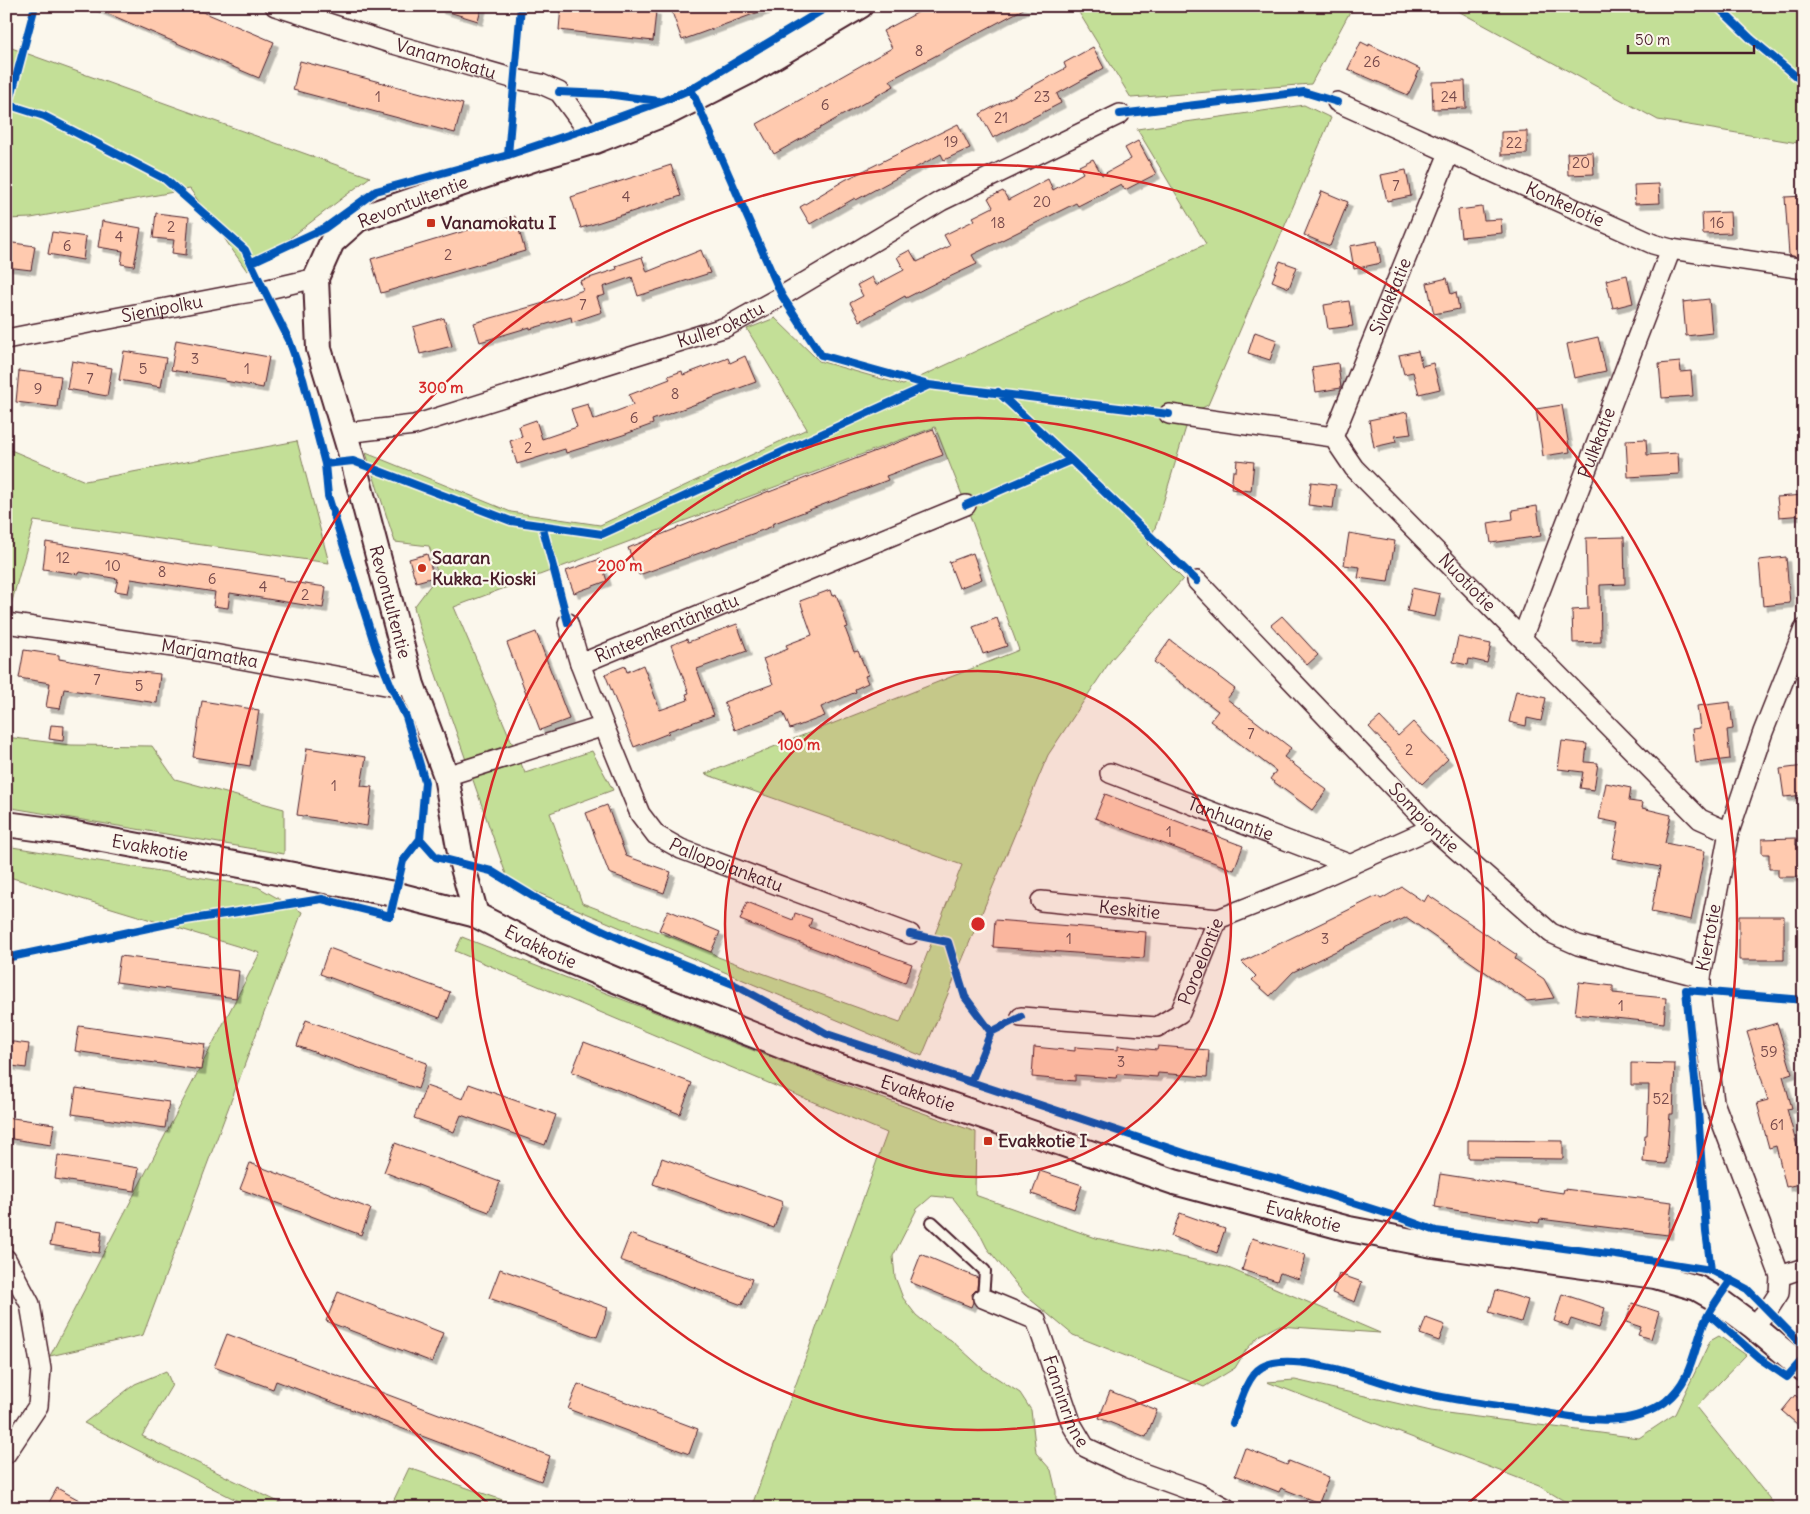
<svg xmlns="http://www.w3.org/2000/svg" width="1810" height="1514" viewBox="0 0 1810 1514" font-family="Delius,sans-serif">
<defs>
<filter id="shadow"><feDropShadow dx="4.5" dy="4.5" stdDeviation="0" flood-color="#0004"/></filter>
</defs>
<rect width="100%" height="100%" fill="#fbf7ec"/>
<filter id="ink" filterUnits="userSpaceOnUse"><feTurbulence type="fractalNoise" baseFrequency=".02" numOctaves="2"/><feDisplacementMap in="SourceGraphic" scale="10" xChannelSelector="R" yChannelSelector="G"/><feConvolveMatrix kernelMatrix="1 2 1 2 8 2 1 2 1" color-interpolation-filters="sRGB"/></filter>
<g filter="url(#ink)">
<path fill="#c3df97" stroke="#867f61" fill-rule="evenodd" d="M1075 6H1353L1311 84 1131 98Z
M1449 6H1804V144L1658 120Z
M6 46 370 177 247 271 190 189 31 218 6 219Z
M1304 105 1331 118 1208 405 1190 414 1157 523 1148 544 1183 579 1111 660 1048 755 922 1056 508 880 419 626 414 607 438 575 429 546 395 542 366 453 511 512 600 525 807 429 747 329 775 318 819 361 903 385 1206 244 1137 129ZM935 427 966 505 1019 650 705 774 962 865 900 1023 718 957 711 952 582 903 550 813 613 790 592 751 525 773 454 607Z
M297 441 329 563 34 521 11 605 6 604V448L85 481Z
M6 737 71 745 152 746 175 779 284 809V854L6 807Z
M6 846 258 887 302 912 143 1335 50 1356 260 953 6 876Z
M462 937 801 1069 976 1132 975 1195 1096 1238 1226 1267 1380 1333 1278 1326 1260 1335 1246 1350 1235 1368 1204 1387 1073 1335 1025 1295 987 1248 978 1230 953 1198 932 1196 917 1209 893 1256 895 1277 903 1298 916 1315 933 1329 951 1340 983 1369 1020 1393 1031 1410 1036 1453 1051 1470 1056 1491V1508H751L887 1133 455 951Z
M1719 1336 1746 1355 1696 1407 1777 1508H1576L1539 1486 1267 1382 1295 1380 1431 1411 1639 1438 1675 1414 1710 1341Z
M166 1371 172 1385 142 1436 291 1508H252L84 1423 135 1384Z
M409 1468 526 1508H390Z"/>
<path fill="#ffcaaf" stroke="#4a1f2b" filter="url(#shadow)" d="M90 6H189L274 42 259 78Z
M439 6H482L478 21 439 9Z
M561 6H618L656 11 653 41 559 30Z
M688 6H770V8L682 40 672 12Z
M930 6H1029L890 80 894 86 774 154 757 124 892 48 883 31Z
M1361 42 1369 46V44L1420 69 1408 95 1348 69Z
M1093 47 1104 68 1057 94 1061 103 993 138 980 114 1066 68 1064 63Z
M300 61 463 104 455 133 293 90Z
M1465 81 1466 108 1433 109 1432 82Z
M958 124 970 148 944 160 941 154 856 200 855 198 810 224 800 207 845 180Z
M1527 131V154L1501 155V132Z
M1138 141 1156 174 1125 190 1121 184 1078 206 1076 203 972 255 977 264 943 280V279L906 298 905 296 860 321 850 303 863 296 857 285 872 277 876 285 904 270 897 257 910 250 917 262 950 246 944 235 975 220 973 217 993 207 988 198 1003 191 1008 200 1048 179 1053 190 1083 173 1079 166 1093 159 1102 175 1131 159 1125 148Z
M1593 152 1594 174 1568 175 1567 153Z
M671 165 681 196 581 228 571 197Z
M1406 170 1411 196 1387 201 1381 175Z
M1659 184 1660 203 1635 204 1634 185Z
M1322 191 1348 202 1330 246 1304 235Z
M1804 196V229H1802L1797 257 1789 255 1785 197Z
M1482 207 1484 220 1501 219 1502 233 1461 237 1458 210Z
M1730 212 1731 233 1703 234 1702 213Z
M156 213 189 217 186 255 172 253 174 240 153 238Z
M515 216 525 251 381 293 371 259Z
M102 221 141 228 134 266 121 264 123 251 98 247Z
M52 232 86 237 83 260 48 254Z
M1377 241 1381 263 1354 269 1350 246Z
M6 242 35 246 31 270 6 267Z
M701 250 710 273 638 296 632 277 603 287 605 295 597 297 602 312 572 322 571 317 530 329V327L480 342 474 323 565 297 583 290 580 281 617 269 616 266 642 257 647 272Z
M1280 261 1297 267 1289 288 1272 281Z
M1627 275 1633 303 1613 308 1606 280Z
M1447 278 1451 294 1456 292 1459 309 1434 314 1427 283Z
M1709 299 1712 333 1686 336 1683 302Z
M1349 301 1353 326 1328 329 1324 305Z
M444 318 452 346 420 354 413 327Z
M1255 332 1277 340 1270 360 1248 353Z
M1598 337 1606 371 1574 378 1567 344Z
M176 340 269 357 263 388 225 381V379L171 370Z
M124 351 166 358 161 387 119 380Z
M1418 351 1422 366 1433 363 1440 389 1419 394 1413 372 1404 374 1399 355Z
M745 356 756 382 652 420 653 424 623 435 566 453 565 449 517 464 510 441 522 437 519 426 536 420 542 439 577 427 571 409 588 404 593 420 633 405 629 395 670 379 668 376 682 371 683 375 728 358 730 363Z
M72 361 112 368 107 396 67 389Z
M1680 362 1681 372 1691 371 1693 396 1662 398 1659 364Z
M1338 363 1341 388 1316 392 1312 367Z
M19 371 61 376 57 407 16 402Z
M1562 405 1570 452 1543 456 1536 409Z
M1407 412 1411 434 1395 436 1396 442 1374 447 1369 420Z
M933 429 943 455 886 476 888 480 772 524 773 526 752 534 639 575 628 548 769 491V492Z
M1646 439 1647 455 1678 453 1679 474 1628 477 1626 440Z
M1237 460 1254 462 1251 491 1231 489 1233 471H1236Z
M1311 482 1336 485 1333 508 1308 505Z
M1804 495V515L1779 517 1777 497Z
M1537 506 1541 536 1491 543 1488 523 1513 519 1512 510Z
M1349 533 1395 541 1388 582 1358 578 1360 567 1344 565Z
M1624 537 1625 584 1600 585 1601 642 1573 643 1572 610 1588 609 1586 538Z
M46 542 194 566V565L233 570 284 578V581L326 587 323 608 230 593 228 608 213 606 215 592 131 579 128 593 115 591 118 579 80 572 79 574 43 569Z
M973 553 982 579 959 588 949 562Z
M427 554 434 577 416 582 409 559Z
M1786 557 1790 603 1763 606 1759 560Z
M600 559 607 581 574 593 566 571Z
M1412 588 1440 594 1435 617 1407 611Z
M830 590 832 596 836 594 848 627 845 628 854 652 858 651 868 675 865 676 868 683 855 689 856 692 821 707 825 716 790 729 783 712 735 730 724 702 773 684 763 659 788 649 786 645 812 635 800 601Z
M1282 616 1318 655 1307 665 1271 625Z
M997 618 1007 646 983 654 973 627Z
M737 624 747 651 697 669 714 715 668 731 669 733 634 747 605 674 625 666 627 672 643 665 660 710 688 700 686 694 689 693 671 645 687 639 688 642Z
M536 632 569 719 540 730 507 643Z
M1458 637 1491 644 1487 663 1469 659 1468 665 1453 662Z
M1170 640 1235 689 1227 699 1291 748 1284 757 1327 790 1312 810 1270 779 1276 771 1210 721 1218 711 1154 662Z
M24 650 59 655V659L122 670 160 674 157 703 64 689 60 709 46 707 50 683 19 678Z
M1516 691 1546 698 1541 721 1527 718 1526 726 1509 722Z
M202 701 259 710 250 766 193 757Z
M1730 702 1733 729 1727 730 1730 759 1696 763 1692 729 1700 728 1697 706Z
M1380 717 1398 736 1413 722 1448 759 1422 784 1369 727Z
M51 725 64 726 63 741 49 739Z
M1562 741 1587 744 1585 762 1598 763 1594 790 1580 788 1583 772 1558 769Z
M307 748 366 757 361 786 372 787 367 826 297 815Z
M1804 766V795L1784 797 1780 769Z
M1606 783 1631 788 1629 801 1643 803 1642 808 1671 815 1665 843 1705 851 1691 920 1651 912 1660 867 1612 858 1619 823 1599 819Z
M1105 794 1243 846 1234 870 1095 818Z
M607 805 626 856 671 872 664 893 609 873 586 813Z
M1796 838V845L1802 847V857H1804V877H1778V869H1769V854H1762V839Z
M1402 887 1424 902 1428 895 1517 955 1515 959 1544 979 1554 998 1527 1001 1406 917 1293 972 1270 996 1252 980 1256 976 1242 962 1377 896 1381 899Z
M747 902 793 920 795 913 812 919 809 927 912 964 905 983 740 920Z
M668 910 720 932 711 952 659 930Z
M1739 916H1784V960H1739Z
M995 920 1146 932 1144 958 993 947Z
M329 948 450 992 440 1018 320 974Z
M120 956 239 971 236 998 116 982Z
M1579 982 1613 986V993L1666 998 1664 1023 1575 1014Z
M306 1020 427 1063 418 1089 297 1046Z
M1777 1023 1792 1073 1783 1076 1792 1108 1787 1109 1801 1161H1804V1183L1786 1187 1776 1146 1769 1148 1757 1103 1768 1100 1747 1032Z
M79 1026 205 1044 201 1070 75 1051Z
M6 1041 29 1044 26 1068 6 1065Z
M584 1042 692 1083 680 1114 572 1072Z
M1118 1046 1157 1050 1158 1046 1209 1050 1207 1077 1158 1073 1157 1077 1117 1074 1116 1078 1075 1075V1081L1032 1077 1034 1047 1075 1051V1047L1118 1050Z
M1631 1063 1675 1064 1673 1114H1670L1666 1164 1643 1162 1645 1135H1647L1649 1085H1631Z
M469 1084 556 1115 545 1145 461 1115 454 1132 414 1118 426 1086 463 1099Z
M76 1088 169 1102 165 1128 72 1114Z
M6 1117 54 1124 51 1145 6 1138Z
M1468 1140 1563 1141V1159L1468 1158Z
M395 1143 500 1182 489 1212 384 1172Z
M58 1155 139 1168 135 1191 55 1179Z
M662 1158 783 1202 774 1228 653 1184Z
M250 1163 371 1209 361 1235 240 1189Z
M1040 1171 1082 1185 1074 1209 1032 1194Z
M1440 1174 1563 1193 1564 1189 1672 1202 1668 1235 1540 1219 1539 1223 1435 1207Z
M1180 1213 1225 1229 1217 1253 1171 1236Z
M54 1224 102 1231 99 1253 50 1245Z
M630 1234 752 1279 742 1305 620 1260Z
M1252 1238 1306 1255 1299 1279 1280 1273 1277 1281 1242 1270Z
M921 1254 978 1278 977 1289 972 1294 973 1302 971 1307 910 1282Z
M500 1269 608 1308 597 1337 489 1298Z
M1339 1274 1362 1282 1355 1302 1332 1293Z
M1496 1290 1528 1300 1521 1322 1489 1312Z
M338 1292 443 1333 432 1362 326 1321Z
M1562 1294 1605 1308 1599 1328 1571 1319 1568 1326 1554 1321Z
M1632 1303 1659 1312 1651 1339 1638 1335 1641 1327 1626 1322Z
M1426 1318 1445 1325 1439 1341 1420 1334Z
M227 1334 550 1456 541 1481 276 1381 273 1389 214 1367Z
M578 1384 698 1429 689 1454 568 1409Z
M1110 1391 1157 1410 1146 1437 1099 1418Z
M1795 1395 1804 1403V1430L1782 1411Z
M1245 1448 1287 1465 1289 1461 1329 1477 1319 1503 1281 1488 1279 1492 1235 1475Z
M57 1488 94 1508H46Z"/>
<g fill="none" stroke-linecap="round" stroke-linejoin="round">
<defs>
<path id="service" d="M932 1222 985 1271 983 1298"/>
<g id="minor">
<path id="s1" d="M275 6 390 43 515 79 541 84 559 92 595 141"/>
<path id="s2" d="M1337 102 1653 244 1671 249 1804 269"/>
<path id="s3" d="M6 339 239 294 264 290 316 278"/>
<path id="s4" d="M1169 414 1333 437 1354 468 1700 819 1729 832"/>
<path id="s5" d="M345 433 414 425 726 327 782 296 941 201 1120 114"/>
<path id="s6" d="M1333 437 1449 153"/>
<path id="s7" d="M1197 581 1432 828 1551 933 1578 945 1701 977"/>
<path id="s8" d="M6 623 180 648 391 686 412 685"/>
<path d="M568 623 580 664"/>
<path id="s9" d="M1522 638 1671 249"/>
<path id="s10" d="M604 726 640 814 656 835 681 849 910 934"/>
<path id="s11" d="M1110 773 1351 865"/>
<path id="s12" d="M446 776 604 726 580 664 966 505"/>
<path id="s13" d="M1041 901 1218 919"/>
<path id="s14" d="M1021 1017 1157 1027 1180 1013 1218 919 1310 883 1432 828"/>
<path d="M6 1259 30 1304 41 1369 38 1406 6 1454"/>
<path id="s15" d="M1780 1276 1714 1102 1701 1000V977L1729 832 1763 732 1804 629"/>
<path id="s16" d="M983 1298 1036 1320 1072 1425 1085 1447 1129 1468 1198 1493 1226 1508"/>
<path d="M1753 1326 1768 1310 1779 1293 1780 1276 1804 1268"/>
</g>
<g id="tertiary">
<path id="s17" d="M6 824 65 832 394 894 476 915 546 951 654 996 797 1052 1174 1182 1349 1229 1433 1245 1655 1276 1697 1288 1718 1300 1753 1326 1804 1369"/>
<path d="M476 915 462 864 446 776 412 685 353 461 319 349 316 278 332 242 358 219 533 159 595 141 671 111 750 71 860 6"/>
</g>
</defs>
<use href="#service" stroke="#4a1f2b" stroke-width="14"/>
<use href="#minor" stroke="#4a1f2b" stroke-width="22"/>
<use href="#tertiary" stroke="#4a1f2b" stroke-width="28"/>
<use href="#service" stroke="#fbf7ec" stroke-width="10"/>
<use href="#minor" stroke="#fbf7ec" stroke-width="19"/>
<use href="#tertiary" stroke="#fbf7ec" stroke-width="24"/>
<defs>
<path id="cycleway" d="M1717 6 1751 39 1804 83
M691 89 782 296 821 355 929 385 1169 414
M559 92 606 94 659 101
M6 104 44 116 165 179 245 250 264 290 289 340 303 379 325 464 353 461 511 521 602 534 929 385
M6 109 9 104 35 6
M1120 114 1304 92 1337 102
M508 155 521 6
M252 262 325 228 376 191 508 155 586 129 663 101 691 89 829 6
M998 392 1071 460 1197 581
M966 505 1071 460
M542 525 568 623
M420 839 436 857 491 871 542 902 630 943 733 984 770 1004 800 1018 827 1034 1199 1158 1275 1178 1401 1218 1436 1231 1616 1255 1711 1270 1747 1289 1804 1347
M910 934 948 942 965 997 991 1032
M6 958 186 920 322 899 390 916 403 861 420 839 425 782 406 717 391 686 376 649 328 496 325 464
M971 1082 991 1032 1021 1017
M1711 1270 1706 1232 1698 1110 1686 990 1804 1000
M1709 1314 1759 1358 1787 1377 1804 1358
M1233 1423C1239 1406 1246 1376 1262 1367 1291 1350 1369 1379 1402 1388 1444 1399 1486 1404 1529 1410 1558 1415 1589 1422 1619 1419 1634 1418 1653 1411 1665 1402 1691 1381 1693 1354 1703 1326 1709 1309 1721 1295 1731 1280"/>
</defs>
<use href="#cycleway" stroke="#fbf7ec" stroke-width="11"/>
<use href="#cycleway" stroke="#0057b8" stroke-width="8"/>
</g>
</g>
<circle cx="978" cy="924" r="253" fill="#d62828" fill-opacity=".12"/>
<g fill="none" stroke="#d62828" stroke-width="2.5">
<circle cx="978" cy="924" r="253"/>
<circle cx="978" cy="924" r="506"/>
<path d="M490 1505A759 759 0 1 1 1466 1505"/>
</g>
<g fill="#c8321e" stroke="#fbf7ec" stroke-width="2">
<rect x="426" y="218" width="10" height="10" rx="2.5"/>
<circle cx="422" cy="568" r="5"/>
<rect x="983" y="1136" width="10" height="10" rx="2.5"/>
</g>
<g text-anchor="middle" stroke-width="4.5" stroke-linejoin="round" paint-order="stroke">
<g font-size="15" fill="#774a4c">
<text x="919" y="56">8</text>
<text x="1372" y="67">26</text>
<text x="378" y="102">1</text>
<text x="1042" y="102">23</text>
<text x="1449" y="102">24</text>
<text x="825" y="110">6</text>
<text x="1001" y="123">21</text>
<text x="951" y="147">19</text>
<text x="1514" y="148">22</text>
<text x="1581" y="168">20</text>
<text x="1396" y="191">7</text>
<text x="626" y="202">4</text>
<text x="1042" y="207">20</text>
<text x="998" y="228">18</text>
<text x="1717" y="228">16</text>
<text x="171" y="232">2</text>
<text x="119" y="242">4</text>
<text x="67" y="251">6</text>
<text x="448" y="260">2</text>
<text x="583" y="310">7</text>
<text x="195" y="364">3</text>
<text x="143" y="374">5</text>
<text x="247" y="374">1</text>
<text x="90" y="384">7</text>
<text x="38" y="394">9</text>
<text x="675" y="399">8</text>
<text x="634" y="423">6</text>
<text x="528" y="453">2</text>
<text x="63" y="563">12</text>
<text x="113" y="571">10</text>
<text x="162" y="577">8</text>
<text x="212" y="584">6</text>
<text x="263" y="592">4</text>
<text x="305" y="600">2</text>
<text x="97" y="685">7</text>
<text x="139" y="691">5</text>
<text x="1251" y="739">7</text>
<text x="1409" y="755">2</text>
<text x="334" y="791">1</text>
<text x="1169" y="837">1</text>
<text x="1069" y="944">1</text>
<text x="1325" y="944">3</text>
<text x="1621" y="1011">1</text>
<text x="1769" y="1057">59</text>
<text x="1121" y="1067">3</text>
<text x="1661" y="1104">52</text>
<text x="1777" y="1130">61</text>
</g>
<g font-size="18" fill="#4a1f2b" stroke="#fbf7ec">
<text dy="6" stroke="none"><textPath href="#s1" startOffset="179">Vanamokatu</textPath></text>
<text transform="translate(413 202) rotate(-21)" y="6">Revontultentie</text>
<text dy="6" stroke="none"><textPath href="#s2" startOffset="250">Konkelotie</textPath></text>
<text dy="6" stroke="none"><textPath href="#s6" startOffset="152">Sivakkatie</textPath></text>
<text dy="6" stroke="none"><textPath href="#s3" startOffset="159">Sienipolku</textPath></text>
<text dy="6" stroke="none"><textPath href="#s5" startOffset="392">Kullerokatu</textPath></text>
<text dy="6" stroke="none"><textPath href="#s9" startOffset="209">Pulkkatie</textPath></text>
<text dy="6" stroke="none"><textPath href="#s4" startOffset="364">Nuotiotie</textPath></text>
<text transform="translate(390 602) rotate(75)" y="6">Revontultentie</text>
<text dy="6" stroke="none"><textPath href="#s12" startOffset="326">Rinteenkentänkatu</textPath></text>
<text dy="6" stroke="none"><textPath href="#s8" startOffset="206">Marjamatka</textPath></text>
<text dy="6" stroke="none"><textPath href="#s7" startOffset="328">Sompiontie</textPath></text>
<text dy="6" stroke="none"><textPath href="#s11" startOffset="129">Tanhuantie</textPath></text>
<text dy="6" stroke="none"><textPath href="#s17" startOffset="146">Evakkotie</textPath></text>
<text dy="6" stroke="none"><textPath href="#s10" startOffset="198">Pallopojankatu</textPath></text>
<text dy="6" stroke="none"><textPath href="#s13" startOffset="89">Keskitie</textPath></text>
<text dy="6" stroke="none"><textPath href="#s15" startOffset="352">Kiertotie</textPath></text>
<text dy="6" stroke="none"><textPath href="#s17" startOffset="551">Evakkotie</textPath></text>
<text dy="6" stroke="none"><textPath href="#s14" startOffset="219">Poroelontie</textPath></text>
<text dy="6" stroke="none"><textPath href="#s17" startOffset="956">Evakkotie</textPath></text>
<text dy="6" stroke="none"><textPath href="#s17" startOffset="1361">Evakkotie</textPath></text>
<text dy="6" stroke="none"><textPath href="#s16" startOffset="144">Fanninrinne</textPath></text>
</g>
<g font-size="18" font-weight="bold" fill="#4a1f2b" stroke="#fbf7ec" text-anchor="start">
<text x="441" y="229">Vanamokatu I</text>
<text x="432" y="564">Saaran<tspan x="432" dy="21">Kukka-Kioski</tspan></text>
<text x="998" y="1147">Evakkotie I</text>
</g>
</g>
<circle cx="978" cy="924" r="8" fill="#d62828" stroke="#fbf7ec" stroke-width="2.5"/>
<g font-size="15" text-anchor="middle" font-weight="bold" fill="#d62828" stroke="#fbf7ec" stroke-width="4.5" stroke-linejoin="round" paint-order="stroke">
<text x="441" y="393">300 m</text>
<text x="620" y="571">200 m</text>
<text x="799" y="750">100 m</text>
</g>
<rect width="1810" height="1514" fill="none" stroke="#fbf7ec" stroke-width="25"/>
<rect x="12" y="12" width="1785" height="1489" fill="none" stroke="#4a1f2b" stroke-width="2" filter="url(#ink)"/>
<path d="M1628 45v8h126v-8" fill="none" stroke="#4a1f2b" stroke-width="2.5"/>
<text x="1635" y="45" font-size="15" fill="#4a1f2b" stroke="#fbf7ec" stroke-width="4" paint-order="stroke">50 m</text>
</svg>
